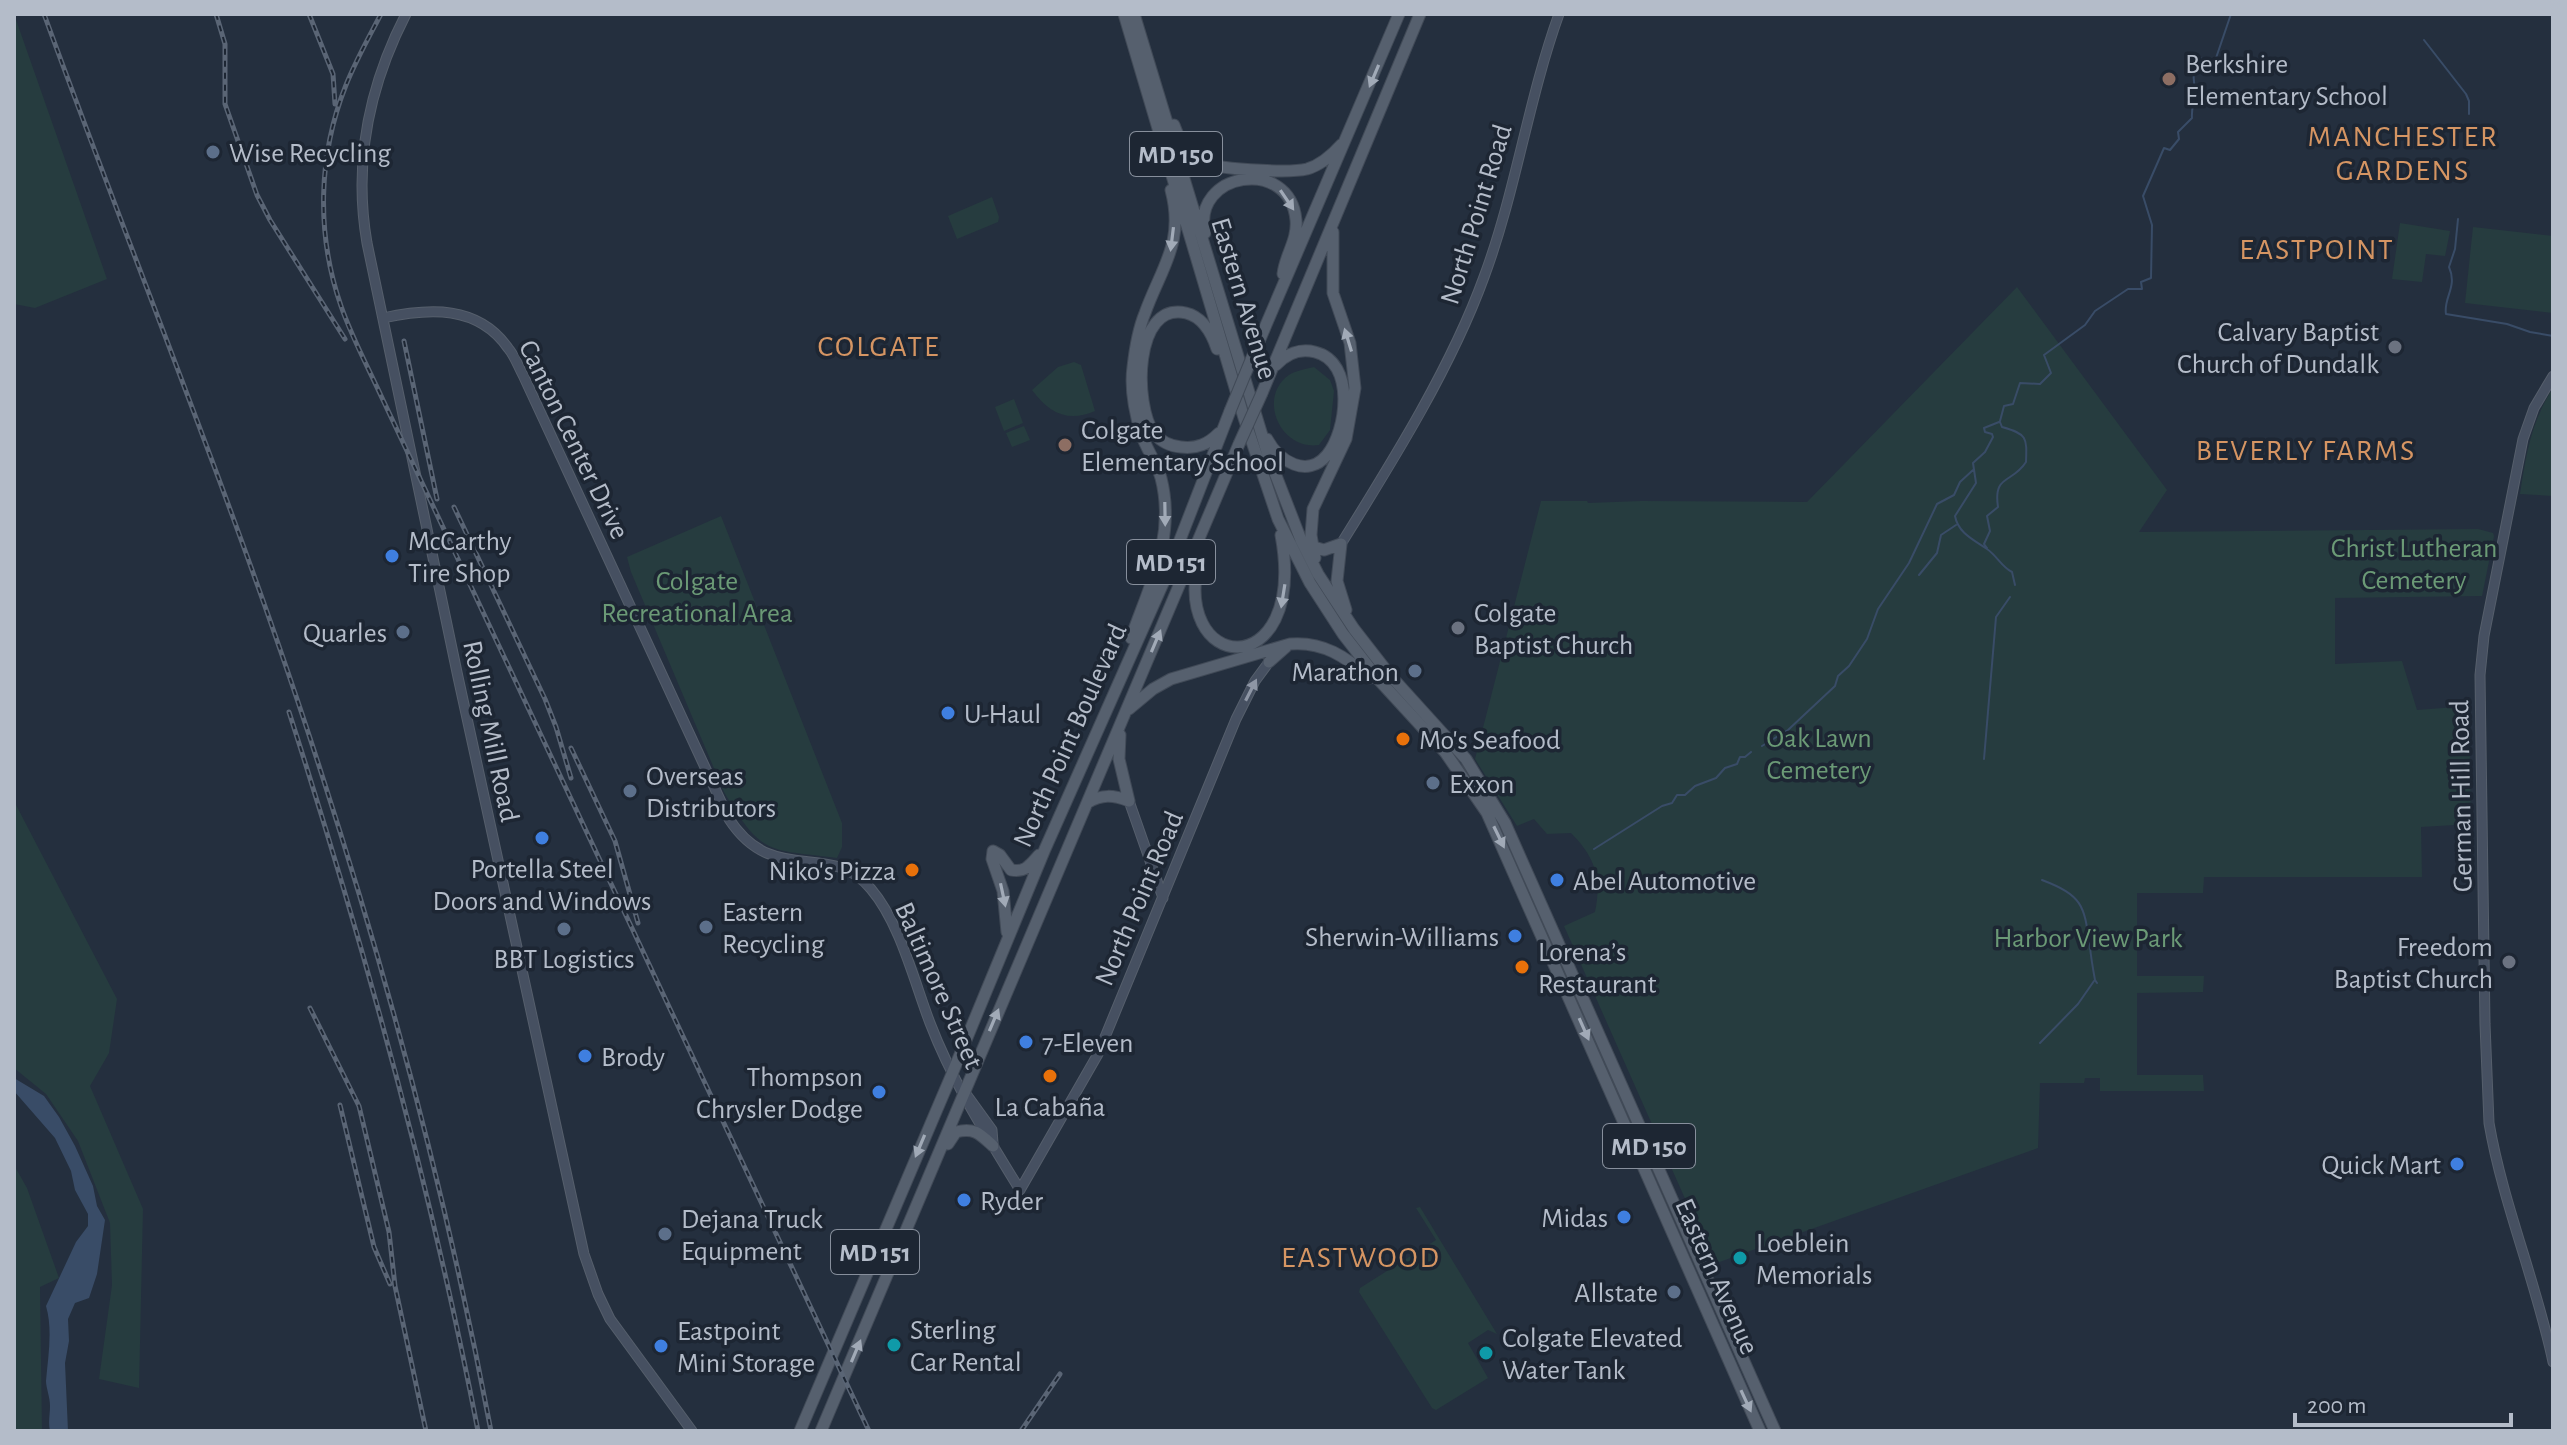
<svg xmlns="http://www.w3.org/2000/svg" width="2567" height="1445" font-family="'Alegreya Sans',sans-serif">
  <style>
    .green { fill: #263c3f }
    .water { fill: #394c67 }
    .lines { fill: none; stroke-linecap: round; stroke-linejoin: round }
    .stream { stroke: #394c67; stroke-width: 2 }
    .secondary-casing { stroke: #565f6c; stroke-width: 11 }
    .primary-casing { stroke: #414a57; stroke-width: 13 }
    .secondary { stroke: #465061; stroke-width: 9 }
    .primary { stroke: #56606e; stroke-width: 11 }
    .rail-casing { stroke: #5a6575; stroke-width: 5 }
    .rail { stroke: #1d2633; stroke-width: 2; stroke-dasharray: 6; stroke-linecap: butt }
    .primary-bridge-casing { stroke: #414a57; stroke-width: 13; stroke-linecap: butt }
    .primary-bridge { stroke: #56606e; stroke-width: 11 }
    .oneway { fill: #a1aab7 }
    .oneway2 { fill: #8e96a5 }
    .education-dot { fill: #8d6e63; stroke: #1d2633; stroke-width: 3 }
    .service-dot { fill: #5c6f8a; stroke: #1d2633; stroke-width: 3 }
    .worship-dot { fill: #6b7280; stroke: #1d2633; stroke-width: 3 }
    .shop-dot { fill: #3f7fe0; stroke: #1d2633; stroke-width: 3 }
    .food-dot { fill: #e8710a; stroke: #1d2633; stroke-width: 3 }
    .culture-dot { fill: #0f9aa8; stroke: #1d2633; stroke-width: 3 }
    .labels { text-anchor: middle; stroke-width: 7; stroke-linejoin: round; paint-order: stroke }
    .shield { fill: #1d2633; stroke: #878f9c; stroke-width: 2 }
    .shield-label { font-size: 26px; font-weight: bold; fill: #b4bcc9 }
    .poi-label { font-size: 28px; fill: #b4bcc9; stroke: #1d2633; text-anchor: start }
    .street-label { font-size: 28px; fill: #b4bcc9; stroke: #1d2633 }
    .park-label { font-size: 28px; fill: #6b9a76; stroke: #1d2633 }
    .neighbourhood-label { font-size: 30px; letter-spacing: 2px; fill: #d59563; stroke: #1d2633 }
  </style>
  <rect width="100%" height="100%" fill="#242f3e"/>
  <path class="green" d="M14,14L107,279L35,308L14,304Z
    M992,197L999,217L998,222L957,239L948,216Z
    M2400,223L2450,231L2445,256L2426,254L2422,282L2392,279Z
    M2473,227L2553,236V313L2465,303Z
    M2017,287L2167,490L2139,532L2478,529L2493,533L2494,536L2482,596L2335,598V664L2402,661L2417,710L2469,706L2471,824L2421,827L2422,877H2204L2203,893H2137V976H2204L2203,992L2137,993V1075H2203L2204,1091H2100V1078H2085L2084,1083H2040L2038,1148L1714,1264L1564,926L1595,912C1602,878 1595,857 1571,833L1547,834L1534,819L1517,826L1475,759L1541,501H1587L1588,503L1641,501L1807,502Z
    M1074,362L1081,365L1095,411C1068,423 1049,413 1032,390L1058,367Z
    M1314,367L1330,380L1334,391L1330,430L1319,445C1280,451 1257,397 1289,375C1295,371 1306,369 1314,367Z
    M2553,388V496L2520,494C2526,455 2531,422 2553,388Z
    M1014,399L1023,423L1004,431L995,407Z
    M1024,426L1030,440L1012,447L1006,433Z
    M721,516L842,823V847L837,858C767,849 762,856 724,792L631,572L627,557Z
    M14,801L117,999L109,1053L90,1086L143,1209L139,1388L99,1379L112,1285L110,1223L78,1141L46,1094L14,1068Z
    M14,1165L27,1188L59,1278L40,1287L42,1431H14Z
    M1420,1207L1497,1334L1488,1330L1468,1343L1488,1378L1436,1410L1432,1408L1359,1292L1360,1288L1436,1240L1416,1208Z"/>
  <path class="water" d="M14,1078L44,1096L59,1117L75,1146L93,1186L97,1206L105,1220L97,1274L89,1298L75,1303L68,1319L69,1341L65,1363L68,1431H50C48,1422 50,1415 50,1406C50,1397 46,1388 46,1381C48,1357 53,1330 46,1306L76,1242L88,1226V1214L75,1190L71,1171L55,1138L14,1091Z"/>
  <g class="lines">
    <path class="stream" d="M2424,40L2466,94L2469,101V114
      M2458,219L2455,249L2449,267C2458,287 2443,298 2446,314L2507,324L2530,332L2553,336
      M2000,421L2004,406L2013,404L2020,383L2040,384L2051,373L2044,355L2085,325L2095,311L2128,289H2142L2141,282L2151,278L2152,225L2143,196L2164,148L2170,150L2179,139L2178,132L2192,118C2191,108 2195,101 2195,91C2194,80 2191,68 2198,58L2213,61L2216,58L2231,14
      M1999,422L1984,428L1985,432L1992,434L1993,437L1985,452L1973,463L1976,483L1955,516C1958,533 1974,540 1987,549C1997,556 2002,567 2012,572L2015,585
      M1987,548L1984,544L1990,531L1987,516L1998,507C1993,474 2012,484 2026,462C2027,437 2027,434 2002,427L2000,422
      M1919,575L1937,553L1941,535L1956,525
      M1762,746L1788,730L1835,686L1838,676L1849,666L1867,639L1878,609L1909,563L1937,504L1954,495L1960,482L1973,470
      M1984,759L1996,617L2010,597
      M1594,849L1662,806L1672,803L1677,795H1685L1695,786L1716,778L1725,768L1737,764L1740,757H1745L1751,752
      M2042,880C2084,896 2084,906 2090,947C2091,958 2093,969 2095,980L2097,983
      M2040,1043L2078,1004L2094,981"/>
    <defs>
      <path id="secondary" d="M406,14C369,86 353,162 367,243L458,677L584,1254L598,1294L610,1319L692,1431
        M383,318C429,308 478,305 508,348C515,356 518,366 523,375L729,819C774,888 830,839 871,889C900,923 914,981 930,1023C953,1083 987,1136 1020,1190L1098,1054L1236,719L1255,681L1269,662
        M2553,376L2534,408L2523,439L2484,636L2480,675L2485,1024L2489,1123C2503,1204 2536,1281 2553,1362
        M1341,544C1392,462 1451,368 1484,277C1516,191 1528,100 1559,14
        M1129,801L1163,898
        M966,1094L992,1130L993,1143"/>
      <path id="primary" d="M1124,14L1244,418L1278,519L1310,583L1343,634L1378,679L1445,752L1487,813L1760,1431
        M1134,14L1268,455L1301,540L1318,574L1354,629L1389,674L1466,759L1505,823L1775,1431
        M1174,125C1179,138 1184,152 1197,160C1211,170 1290,173 1307,169C1321,165 1333,154 1342,144
        M1205,233C1191,172 1290,156 1296,220C1298,240 1285,255 1283,274
        M1217,349C1212,334 1203,317 1186,313C1133,301 1134,406 1154,433C1161,442 1170,446 1181,447C1197,449 1208,444 1219,433
        M1251,360L1399,14
        M1262,393L1420,14
        M1267,439C1279,461 1307,479 1327,455C1347,431 1356,362 1315,352C1300,348 1286,354 1276,365
        M1341,544L1337,581L1346,610
        M1307,545L1324,550L1341,544
        M1201,552C1165,676 1309,687 1281,535
        M1315,558L1311,535L1313,509L1346,439L1355,388L1350,343L1333,293V232
        M1131,638C1150,584 1176,537 1161,478C1157,463 1146,449 1141,433C1135,413 1130,388 1133,367C1135,349 1138,330 1145,313C1161,268 1185,243 1171,190
        M1269,662L1286,647
        M1129,709L1153,689L1171,679L1290,644C1323,641 1346,657 1370,678
        M1120,735L1119,759L1129,801
        M1087,803C1102,794 1113,795 1129,801
        M993,851L992,859L1003,891L1007,932
        M993,851L1000,855L1011,870C1025,873 1030,865 1039,855
        M948,1144L956,1132C974,1127 980,1134 993,1146
        M800,1431L952,1074L1045,849L1164,581L1230,411
        M821,1431L1239,444"/>
    </defs>
    <use href="#secondary" class="secondary-casing"/>
    <use href="#primary" class="primary-casing"/>
    <use href="#secondary" class="secondary"/>
    <use href="#primary" class="primary"/>
    <defs>
      <path id="rail" d="M44,14C136,267 239,516 321,772C391,988 449,1208 491,1431
        M216,14L225,44V104L257,195L270,220L345,339
        M309,14L333,74L335,104
        M381,14C369,37 356,60 346,85C318,155 316,234 341,306C352,338 369,369 383,400L869,1431
        M404,341L437,499
        M454,507L545,699L556,727L571,778
        M289,712C365,948 431,1187 478,1431
        M571,748L615,841L638,923
        M310,1008L359,1106L389,1232L395,1286L426,1431
        M340,1105L374,1247L390,1284
        M1021,1431L1060,1374"/>
    </defs>
    <use href="#rail" class="rail-casing"/>
    <use href="#rail" class="rail"/>
    <defs>
      <path id="primary-bridge" d="M1230,411L1251,360
        M1239,444L1262,393"/>
    </defs>
    <use href="#primary-bridge" class="primary-bridge-casing"/>
    <use href="#primary-bridge" class="primary-bridge"/>
  </g>
  <defs><path id="oneway-solid" d="M-6-.8H1V-3.2L6.5 0L1 3.2V.8H-6Z" transform="scale(2)"/></defs>
  <g class="oneway">
    <use href="#oneway-solid" transform="translate(1374 76) rotate(113)"/>
    <use href="#oneway-solid" transform="translate(1287 200) rotate(56)"/>
    <use href="#oneway-solid" transform="translate(1172 239) rotate(97)"/>
    <use href="#oneway-solid" transform="translate(1348 340) rotate(-107)"/>
    <use href="#oneway-solid" transform="translate(1165 514) rotate(89)"/>
    <use href="#oneway-solid" transform="translate(1283 596) rotate(99)"/>
    <use href="#oneway-solid" transform="translate(1156 641) rotate(-67)"/>
    <use href="#oneway-solid" transform="translate(1499 837) rotate(64)"/>
    <use href="#oneway-solid" transform="translate(1003 895) rotate(78)"/>
    <use href="#oneway-solid" transform="translate(994 1020) rotate(-67)"/>
    <use href="#oneway-solid" transform="translate(1584 1029) rotate(66)"/>
    <use href="#oneway-solid" transform="translate(920 1146) rotate(113)"/>
    <use href="#oneway-solid" transform="translate(856 1351) rotate(-67)"/>
    <use href="#oneway-solid" transform="translate(1746 1401) rotate(65)"/>
  </g>
  <use class="oneway2" href="#oneway-solid" transform="translate(1251 690) rotate(-63)"/>
  <g class="education-dot">
    <circle cx="2169" cy="79" r="8"/>
    <circle cx="1065" cy="445" r="8"/>
  </g>
  <g class="service-dot">
    <circle cx="213" cy="152" r="8"/>
    <circle cx="403" cy="632" r="8"/>
    <circle cx="1415" cy="671" r="8"/>
    <circle cx="1433" cy="783" r="8"/>
    <circle cx="630" cy="791" r="8"/>
    <circle cx="706" cy="927" r="8"/>
    <circle cx="564" cy="929" r="8"/>
    <circle cx="665" cy="1234" r="8"/>
    <circle cx="1674" cy="1292" r="8"/>
  </g>
  <g class="worship-dot">
    <circle cx="2395" cy="347" r="8"/>
    <circle cx="1458" cy="628" r="8"/>
    <circle cx="2509" cy="962" r="8"/>
  </g>
  <g class="shop-dot">
    <circle cx="392" cy="556" r="8"/>
    <circle cx="948" cy="713" r="8"/>
    <circle cx="542" cy="838" r="8"/>
    <circle cx="1557" cy="880" r="8"/>
    <circle cx="1515" cy="936" r="8"/>
    <circle cx="1026" cy="1042" r="8"/>
    <circle cx="585" cy="1056" r="8"/>
    <circle cx="879" cy="1092" r="8"/>
    <circle cx="2457" cy="1164" r="8"/>
    <circle cx="964" cy="1200" r="8"/>
    <circle cx="1624" cy="1217" r="8"/>
    <circle cx="661" cy="1346" r="8"/>
  </g>
  <g class="food-dot">
    <circle cx="1403" cy="739" r="8"/>
    <circle cx="912" cy="870" r="8"/>
    <circle cx="1522" cy="967" r="8"/>
    <circle cx="1050" cy="1076" r="8"/>
  </g>
  <g class="culture-dot">
    <circle cx="1740" cy="1258" r="8"/>
    <circle cx="894" cy="1345" r="8"/>
    <circle cx="1486" cy="1353" r="8"/>
  </g>
  <g class="labels">
    <g class="shield">
      <rect x="1130" y="132" width="92" height="44" rx="6"/>
      <rect x="1127" y="540" width="88" height="44" rx="6"/>
      <rect x="1603" y="1124" width="92" height="44" rx="6"/>
      <rect x="831" y="1230" width="88" height="44" rx="6"/>
    </g>
    <g class="shield-label">
      <text x="1176" y="163">MD 150</text>
      <text x="1171" y="571">MD 151</text>
      <text x="1649" y="1155">MD 150</text>
      <text x="875" y="1261">MD 151</text>
    </g>
    <g class="poi-label">
      <text x="2185" y="73">Berkshire<tspan x="2185" dy="32">Elementary School</tspan></text>
      <text x="229" y="162">Wise Recycling</text>
      <text x="2379" y="341" text-anchor="end">Calvary Baptist<tspan x="2379" dy="32">Church of Dundalk</tspan></text>
      <text x="1081" y="439">Colgate<tspan x="1081" dy="32">Elementary School</tspan></text>
      <text x="408" y="550">McCarthy<tspan x="408" dy="32">Tire Shop</tspan></text>
      <text x="1474" y="622">Colgate<tspan x="1474" dy="32">Baptist Church</tspan></text>
      <text x="387" y="642" text-anchor="end">Quarles</text>
      <text x="1399" y="681" text-anchor="end">Marathon</text>
      <text x="964" y="723">U-Haul</text>
      <text x="1419" y="749">Mo's Seafood</text>
      <text x="646" y="785">Overseas<tspan x="646" dy="32">Distributors</tspan></text>
      <text x="1449" y="793">Exxon</text>
      <text x="542" y="878" text-anchor="middle">Portella Steel<tspan x="542" dy="32">Doors and Windows</tspan></text>
      <text x="896" y="880" text-anchor="end">Niko's Pizza</text>
      <text x="1573" y="890">Abel Automotive</text>
      <text x="722" y="921">Eastern<tspan x="722" dy="32">Recycling</tspan></text>
      <text x="1499" y="946" text-anchor="end">Sherwin-Williams</text>
      <text x="2493" y="956" text-anchor="end">Freedom<tspan x="2493" dy="32">Baptist Church</tspan></text>
      <text x="1538" y="961">Lorena’s<tspan x="1538" dy="32">Restaurant</tspan></text>
      <text x="564" y="968" text-anchor="middle">BBT Logistics</text>
      <text x="1042" y="1052">7-Eleven</text>
      <text x="601" y="1066">Brody</text>
      <text x="863" y="1086" text-anchor="end">Thompson<tspan x="863" dy="32">Chrysler Dodge</tspan></text>
      <text x="1050" y="1116" text-anchor="middle">La Cabaña</text>
      <text x="2441" y="1174" text-anchor="end">Quick Mart</text>
      <text x="980" y="1210">Ryder</text>
      <text x="1608" y="1227" text-anchor="end">Midas</text>
      <text x="681" y="1228">Dejana Truck<tspan x="681" dy="32">Equipment</tspan></text>
      <text x="1756" y="1252">Loeblein<tspan x="1756" dy="32">Memorials</tspan></text>
      <text x="1658" y="1302" text-anchor="end">Allstate</text>
      <text x="910" y="1339">Sterling<tspan x="910" dy="32">Car Rental</tspan></text>
      <text x="677" y="1340">Eastpoint<tspan x="677" dy="32">Mini Storage</tspan></text>
      <text x="1502" y="1347">Colgate Elevated<tspan x="1502" dy="32">Water Tank</tspan></text>
    </g>
    <g class="street-label">
      <text transform="translate(1475 214) rotate(-73)" y="10">North Point Road</text>
      <text transform="translate(1245 298) rotate(73)" y="10">Eastern Avenue</text>
      <text transform="translate(575 439) rotate(64)" y="10">Canton Center Drive</text>
      <text transform="translate(492 731) rotate(78)" y="10">Rolling Mill Road</text>
      <text transform="translate(1069 735) rotate(-66)" y="10">North Point Boulevard</text>
      <text transform="translate(2460 796) rotate(-91)" y="10">German Hill Road</text>
      <text transform="translate(1138 898) rotate(-67)" y="10">North Point Road</text>
      <text transform="translate(940 985) rotate(66)" y="10">Baltimore Street</text>
      <text transform="translate(1718 1276) rotate(66)" y="10">Eastern Avenue</text>
    </g>
    <g class="park-label">
      <text x="2414" y="557">Christ Lutheran<tspan x="2414" dy="32">Cemetery</tspan></text>
      <text x="697" y="590">Colgate<tspan x="697" dy="32">Recreational Area</tspan></text>
      <text x="1819" y="747">Oak Lawn<tspan x="1819" dy="32">Cemetery</tspan></text>
      <text x="2088" y="947">Harbor View Park</text>
    </g>
    <g class="neighbourhood-label">
      <text x="2403" y="146">MANCHESTER<tspan x="2403" dy="34">GARDENS</tspan></text>
      <text x="2317" y="259">EASTPOINT</text>
      <text x="879" y="356">COLGATE</text>
      <text x="2306" y="460">BEVERLY FARMS</text>
      <text x="1361" y="1267">EASTWOOD</text>
    </g>
  </g>
  <rect width="2567" height="1445" fill="none" stroke="#b4bcc9" stroke-width="32"/>
  <path d="M2295 1413v12h216v-12" fill="none" stroke="#b4bcc9" stroke-width="4"/>
  <text x="2307" y="1413" font-size="24" fill="#b4bcc9" stroke="#1d2633" stroke-width="6" paint-order="stroke">200 m</text>
</svg>
